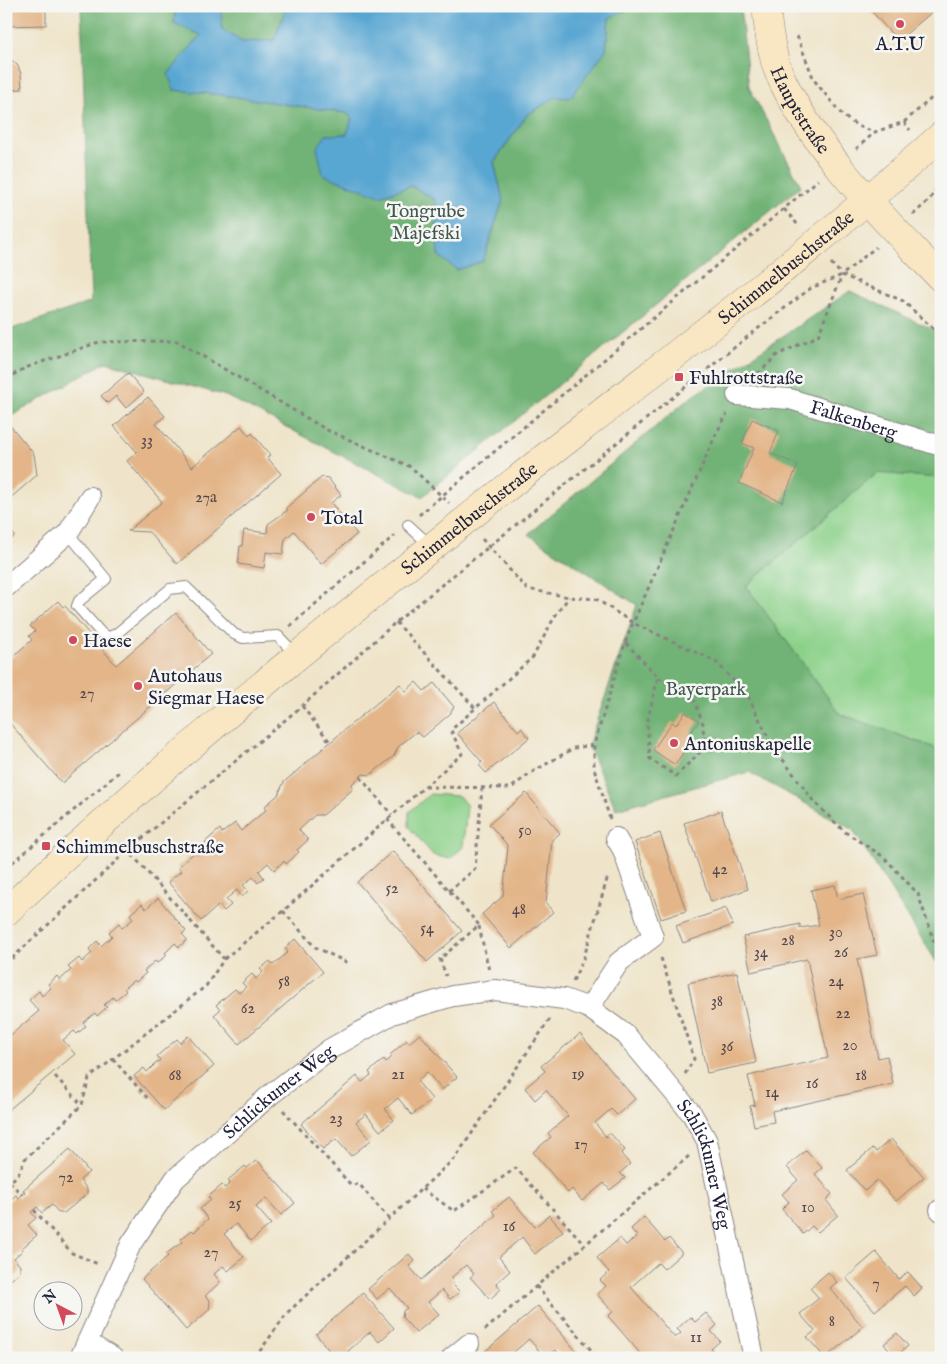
<svg xmlns="http://www.w3.org/2000/svg" width="947" height="1364" font-family="'IM FELL English',serif">
  <style>
    .green { fill: #8cd18a; stroke: #577a62 }
    .forest { fill: #71b376; stroke: #4a6a58 }
    .water { fill: #59a6d2; stroke: #3e6486 }
    .building { fill: #e3b588 }
    .lines { fill: none; stroke-linecap: round; stroke-linejoin: round }
    .lane-casing { stroke: #888382; stroke-width: 12 }
    .street-casing { stroke: #888382; stroke-width: 22 }
    .secondary-casing { stroke: #888382; stroke-width: 29 }
    .path { stroke: #888382; stroke-width: 3; stroke-dasharray: 4 4; stroke-linecap: butt }
    .lane { stroke: #fff; stroke-width: 10 }
    .street { stroke: #fff; stroke-width: 20 }
    .secondary { stroke: #f9e7c3; stroke-width: 28 }
    .poi-dot { fill: #d1495b; stroke: #f6f6f2; stroke-width: 2 }
    .labels { text-anchor: middle; stroke-width: 5; stroke-linejoin: round; paint-order: stroke }
    .number-label { font-size: 16px; fill: #52474e }
    .poi-label { font-size: 19px; fill: #22223b; stroke: #f6f6f2; text-anchor: start }
    .street-label { font-size: 19px; fill: #22223b; stroke: #f6f6f2 }
    .park-label { font-size: 19px; fill: #425753; stroke: #f6f6f2 }
  </style>
  <rect width="100%" height="100%" fill="#f6f6f2"/>
  <filter id="ink" filterUnits="userSpaceOnUse"><feTurbulence type="fractalNoise" baseFrequency=".02" numOctaves="2"/><feDisplacementMap in="SourceGraphic" scale="10" xChannelSelector="R" yChannelSelector="G"/><feConvolveMatrix kernelMatrix="1 2 1 2 8 2 1 2 1" color-interpolation-filters="sRGB"/></filter>
  <filter id="wash" filterUnits="userSpaceOnUse"><feTurbulence type="fractalNoise" baseFrequency=".0096" numOctaves="4" result="noise"/><feDisplacementMap in="SourceGraphic" scale="20" xChannelSelector="R" yChannelSelector="G"/><feGaussianBlur stdDeviation="1.12" result="paint"/><feColorMatrix in="noise" values="0 0 0 0 0 0 0 0 0 0 0 0 0 0 0 0 0 1.4 0 .05"/><feComposite in="paint" operator="in"/></filter>
  <g filter="url(#wash)">
    <rect width="100%" height="100%" fill="#efe4c9"/>
    <path class="green" d="M877,473L941,478V750L840,714L746,586Z
      M430,794L459,796L467,806L463,847L450,859L433,855L409,827V812Z"/>
    <path class="forest" d="M81,6H176L174,23L201,35L169,74L174,90L222,95L346,113L352,118L347,134L326,135L380,196L411,186L435,200L438,255L457,270L483,261L503,200L494,162L527,115L556,97L606,50L609,18L627,9L629,6H740L749,87L801,186L422,497L226,396L106,362L6,419V331L91,302Z
      M221,6H287L274,40L242,42L222,29Z
      M850,291L941,333V478L877,473L746,586L840,714L941,750V969L853,830L749,772L616,809L588,746L637,605L528,534L686,401Z"/>
    <path class="water" d="M176,6H221L222,29L242,42L274,40L287,6H629L628,9L609,18L606,50L570,98L556,97L527,115L494,162L503,200L483,261L457,270L438,255L435,200L411,186L380,196L323,175L317,148L326,135L347,134L352,118L346,113L222,95L174,90L168,74L201,35L174,23Z"/>
    <g id="blocks">
      <path class="building" d="M6,6H46V25L6,26Z
        M867,6H939L898,41Z
        M6,60L13,61L18,66L21,74L22,89L6,90Z
        M128,373L144,392L126,408L116,396L108,403L101,396Z
        M148,397L165,416L156,424L192,467L241,426L249,436L252,433L270,455L267,457L281,474L177,564L149,532L128,531L162,502L127,461L137,452L114,426Z
        M752,419L779,431L770,453L798,465L782,502L739,483L754,448L742,443Z
        M9,424L34,454L37,475L7,501L12,506L6,510V427Z
        M322,477L328,478L341,495L331,503L357,534L321,564L294,531L285,539L283,554L266,552L264,568L238,564L240,546H242L244,530L267,533L268,524L288,510L286,508Z
        M6,526L15,536L6,543Z
        M58,601L63,607L65,606L116,665L176,613L211,654L62,783L6,719V662L32,640L29,636L35,631L30,626Z
        M416,682L424,691L434,683L454,707L451,711V713L423,737L416,732L398,747L394,756L370,775L363,774L352,784L353,789L323,815H315L299,830L308,840L297,850L299,852L286,864L284,861L274,870L268,863L259,871L264,878L258,883L253,877L243,885L248,891L242,897L237,890L226,899L231,905L224,911L219,905L201,921L168,882L181,871L178,867L195,852L198,855L208,846L205,842L220,829L222,833L235,823L241,831L266,810L264,807L278,795L284,782L349,726L400,684L406,691Z
        M494,702L518,731L521,728L529,738L486,773L479,765L482,762L457,733Z
        M685,712L699,721L690,734L694,736L675,765L653,750L672,722L676,725Z
        M526,793L560,833L552,840L546,903L553,912L511,948L482,914L503,896L508,846L489,824Z
        M721,811L748,889L711,902L684,823Z
        M660,833L686,911L661,919L635,842Z
        M393,851L462,931L427,962L357,882Z
        M835,885L838,899L863,894L877,955L857,959L878,1058L887,1056L893,1084L772,1111L774,1122L754,1126L750,1106L755,1105L748,1076L828,1058L807,959L751,972L743,937L800,924V928L819,925L811,890Z
        M158,898L186,931L182,934L187,940L179,947L175,943L165,953L167,955L157,963L155,961L144,971L146,973L136,982L134,980L124,988L126,991L115,1000L113,997L104,1005L107,1007L97,1016L95,1013L83,1023L86,1026L77,1034L74,1031L63,1040L75,1054L6,1112V1039L39,1011L29,1000L39,991L42,996L51,988L48,984L57,976L60,980L71,970L68,967L79,958L82,962L92,953L89,949L97,941L101,946L112,936L109,932L119,923L122,928L133,919L130,914L142,904L146,909Z
        M726,908L733,925L683,943L676,926Z
        M295,939L323,972L239,1044L214,1015L220,1010L216,1005L235,989L239,993L246,987L242,983L252,974L256,979L263,972L260,969L270,961L273,965L288,952L285,948Z
        M737,972L756,1063L707,1073L688,983Z
        M420,1034L457,1077L442,1090L427,1072L417,1081L432,1099L412,1115L398,1098L385,1109L394,1120L380,1131L366,1114L356,1122L371,1140L351,1156L336,1139L323,1149L301,1124L357,1076L362,1082L371,1075L369,1072L384,1059L386,1062L392,1057L390,1055L407,1040L409,1043Z
        M580,1034L635,1099L617,1115L611,1109L595,1123L606,1137L610,1133L625,1150L621,1154L630,1164L620,1173L625,1178L610,1190L604,1183L582,1201L572,1189L568,1193L533,1152L551,1137L548,1133L568,1116L546,1090L535,1100L525,1088L545,1071L541,1066Z
        M188,1036L214,1066L164,1110L134,1076L144,1068L147,1072L153,1066L160,1060L157,1056L177,1039L180,1043Z
        M891,1139L924,1177L896,1201L877,1180L865,1191L847,1170L873,1148L876,1152Z
        M70,1149L89,1172L80,1180L87,1189V1194L64,1213H59L52,1205L42,1213L37,1207L31,1212L36,1218L28,1225L37,1235L22,1248L23,1250L14,1258L20,1266V1272L6,1284V1204L16,1195L18,1198L25,1193L23,1190Z
        M806,1150L822,1168L815,1174L832,1194L826,1200L838,1215L818,1232L812,1226L803,1234L782,1209L789,1202L782,1194L798,1180L787,1167Z
        M257,1160L295,1203L281,1215L266,1198L256,1207L271,1224L251,1241L236,1224L224,1234L244,1257L228,1271L223,1266L214,1274L220,1282L205,1296L210,1301L209,1310L186,1330L142,1279L168,1256L166,1254L182,1242L181,1239L192,1230L194,1232L208,1219L200,1209L211,1200L208,1197L222,1185L225,1188L230,1183L228,1180L245,1166L247,1168Z
        M509,1197L535,1227L549,1215L563,1231L535,1254L522,1237L499,1257L510,1271L496,1283L501,1289L490,1299L470,1277L474,1274L466,1265L452,1277L453,1285L460,1292L450,1299L442,1290L428,1302L439,1314L416,1333L402,1317L403,1311L407,1308L390,1288L377,1299L368,1289L409,1254L415,1261L409,1266L421,1280L496,1215L492,1211Z
        M644,1217L665,1242L669,1238L682,1253L664,1269L658,1263L631,1287L675,1338L681,1333L677,1329L690,1317L695,1322L706,1313L717,1325L711,1331L720,1341L711,1349L718,1358H644L608,1316L613,1312L597,1294L606,1286L600,1280L609,1272L597,1258L620,1238L626,1245L637,1236L631,1229Z
        M876,1252L899,1279L908,1272L922,1288L914,1296L905,1286L875,1311L846,1278Z
        M828,1272L837,1282L830,1288L863,1327L825,1358L807,1337L815,1331L800,1314L819,1298L810,1288Z
        M363,1293L394,1328L379,1342L370,1332L348,1351L354,1358H325L331,1353L316,1334Z
        M538,1306L582,1358H562L556,1350L545,1358L529,1339L507,1358H481V1355Z
        M897,1333L908,1346L901,1352L906,1358H895L884,1344Z"/>
    </g>
  </g>
  <g filter="url(#ink)">
    <use href="#blocks" fill-opacity="0" stroke="#888382" stroke-width="1"/>
    <g class="lines">
      <defs>
        <path id="lane" d="M408,525L432,547
          M68,533L106,579L79,601L77,606L102,634L109,637L116,634L170,589L186,587L234,634L243,638L278,636L297,656"/>
        <g id="street">
          <path id="s1" d="M737,395L790,399L941,446"/>
          <path d="M6,587L68,533L90,497"/>
          <path d="M589,1008L619,962L653,937L623,850L616,838"/>
          <path d="M940,1210L941,1211"/>
          <path d="M87,1342L113,1358"/>
          <path id="s2" d="M80,1358L131,1244L175,1179L270,1095L330,1049L392,1014L453,996L495,990L564,999L589,1008L626,1035L692,1114L707,1141L754,1358"/>
          <path d="M452,1358L469,1344"/>
        </g>
        <g id="secondary">
          <path id="s3" d="M767,6C766,21 773,60 779,73C811,147 885,220 941,278"/>
          <path id="s4" d="M6,912C187,740 385,583 581,429C703,333 826,239 941,136"/>
        </g>
      </defs>
      <use href="#lane" class="lane-casing"/>
      <use href="#street" class="street-casing"/>
      <use href="#secondary" class="secondary-casing"/>
      <path class="path" d="M797,36L814,80L843,116L858,126L874,132
        M904,122L941,90
        M856,149L875,132L904,122L910,130
        M784,209L799,226
        M913,215L930,199L941,181
        M831,263L842,275L903,301L941,336
        M758,374L777,355L818,336L842,275
        M6,379L25,368L99,342L177,341L327,430L411,467L449,503
        M419,515L818,180
        M482,539L527,589L569,597L596,599L633,623L715,661L748,696L772,745L815,803L845,832L884,857L918,894L935,945L941,953
        M396,622L475,708
        M290,626L395,535
        M626,643L658,677L647,723L650,759L676,776L704,748L703,724L695,701L658,677
        M302,706L330,742
        M360,777L392,815
        M425,787L511,788L529,774L574,748L594,745
        M387,819L479,925L440,959L446,976
        M610,819L594,768V745L625,643L633,623L716,434L727,414
        M6,868L120,771
        M449,891L475,869L482,789
        M283,911L315,947L348,963
        M479,926L489,971
        M661,958L694,1059L685,1074
        M224,959L283,911L462,754L451,730L533,657L555,616L569,597
        M6,964L128,850L302,706L396,622L751,334L811,288L842,275L876,247
        M573,981L584,957L608,876
        M6,1017L11,1022
        M113,1059L149,1100
        M55,1076L82,1105
        M283,1110L351,1185L359,1184L389,1219
        M10,1182L22,1195
        M6,1185L18,1175L25,1159L82,1105L89,1078L206,986L224,959L119,840
        M422,1189L454,1211L516,1168L584,1244
        M34,1210L72,1253L98,1264
        M536,1286L598,1358
        M485,1330L689,1156
        M255,1358L287,1313L455,1158L550,1019"/>
      <use href="#lane" class="lane"/>
      <use href="#street" class="street"/>
      <use href="#secondary" class="secondary"/>
    </g>
  </g>
  <g class="poi-dot">
    <circle cx="900" cy="24" r="5"/>
    <rect x="674" y="372" width="10" height="10" rx="2.5"/>
    <circle cx="311" cy="517" r="5"/>
    <circle cx="73" cy="640" r="5"/>
    <circle cx="138" cy="686" r="5"/>
    <circle cx="674" cy="743" r="5"/>
    <rect x="41" y="841" width="10" height="10" rx="2.5"/>
  </g>
  <g class="labels">
    <g class="number-label">
      <text x="147" y="445">33</text>
      <text x="206" y="502">27a</text>
      <text x="87" y="698">27</text>
      <text x="525" y="835">50</text>
      <text x="720" y="874">42</text>
      <text x="392" y="893">52</text>
      <text x="519" y="914">48</text>
      <text x="427" y="933">54</text>
      <text x="836" y="937">30</text>
      <text x="788" y="945">28</text>
      <text x="761" y="957">34</text>
      <text x="841" y="957">26</text>
      <text x="284" y="986">58</text>
      <text x="836" y="986">24</text>
      <text x="717" y="1006">38</text>
      <text x="248" y="1013">62</text>
      <text x="843" y="1018">22</text>
      <text x="850" y="1050">20</text>
      <text x="727" y="1051">36</text>
      <text x="398" y="1079">21</text>
      <text x="578" y="1079">19</text>
      <text x="175" y="1080">68</text>
      <text x="861" y="1080">18</text>
      <text x="812" y="1088">16</text>
      <text x="772" y="1097">14</text>
      <text x="336" y="1123">23</text>
      <text x="581" y="1149">17</text>
      <text x="66" y="1182">72</text>
      <text x="235" y="1208">25</text>
      <text x="808" y="1212">10</text>
      <text x="509" y="1231">16</text>
      <text x="211" y="1257">27</text>
      <text x="876" y="1288">7</text>
      <text x="832" y="1326">8</text>
      <text x="696" y="1342">11</text>
    </g>
    <g class="poi-label">
      <text x="900" y="50" text-anchor="middle">A.T.U</text>
      <text x="689" y="384">Fuhlrottstraße</text>
      <text x="321" y="524">Total</text>
      <text x="83" y="647">Haese</text>
      <text x="148" y="682">Autohaus<tspan x="148" dy="22">Siegmar Haese</tspan></text>
      <text x="684" y="750">Antoniuskapelle</text>
      <text x="56" y="853">Schimmelbuschstraße</text>
    </g>
    <g class="street-label">
      <text dy="7" stroke="none"><textPath href="#s3" startOffset="111">Hauptstraße</textPath></text>
      <text dy="7" stroke="none"><textPath href="#s4" startOffset="1012">Schimmelbuschstraße</textPath></text>
      <text dy="7" stroke="none"><textPath href="#s1" startOffset="120">Falkenberg</textPath></text>
      <text dy="7" stroke="none"><textPath href="#s4" startOffset="608">Schimmelbuschstraße</textPath></text>
      <text dy="7" stroke="none"><textPath href="#s2" startOffset="339">Schlickumer Weg</textPath></text>
      <text dy="7" stroke="none"><textPath href="#s2" startOffset="880">Schlickumer Weg</textPath></text>
    </g>
    <g class="park-label">
      <text x="426" y="217">Tongrube<tspan x="426" dy="22">Majefski</tspan></text>
      <text x="706" y="695">Bayerpark</text>
    </g>
  </g>
  <rect width="947" height="1364" fill="none" stroke="#f6f6f2" stroke-width="25"/>
  <g transform="translate(58 1306) rotate(319)"><circle r="24" fill="#f6f6f2" stroke="#a1a1a9"/>
  <path d="M0-4L9 19L0 12L-9 19Z" fill="#d1495b"/>
  <text y="-8" font-size="14" font-weight="bold" text-anchor="middle" fill="#22223b">N</text>
  </g>
</svg>
